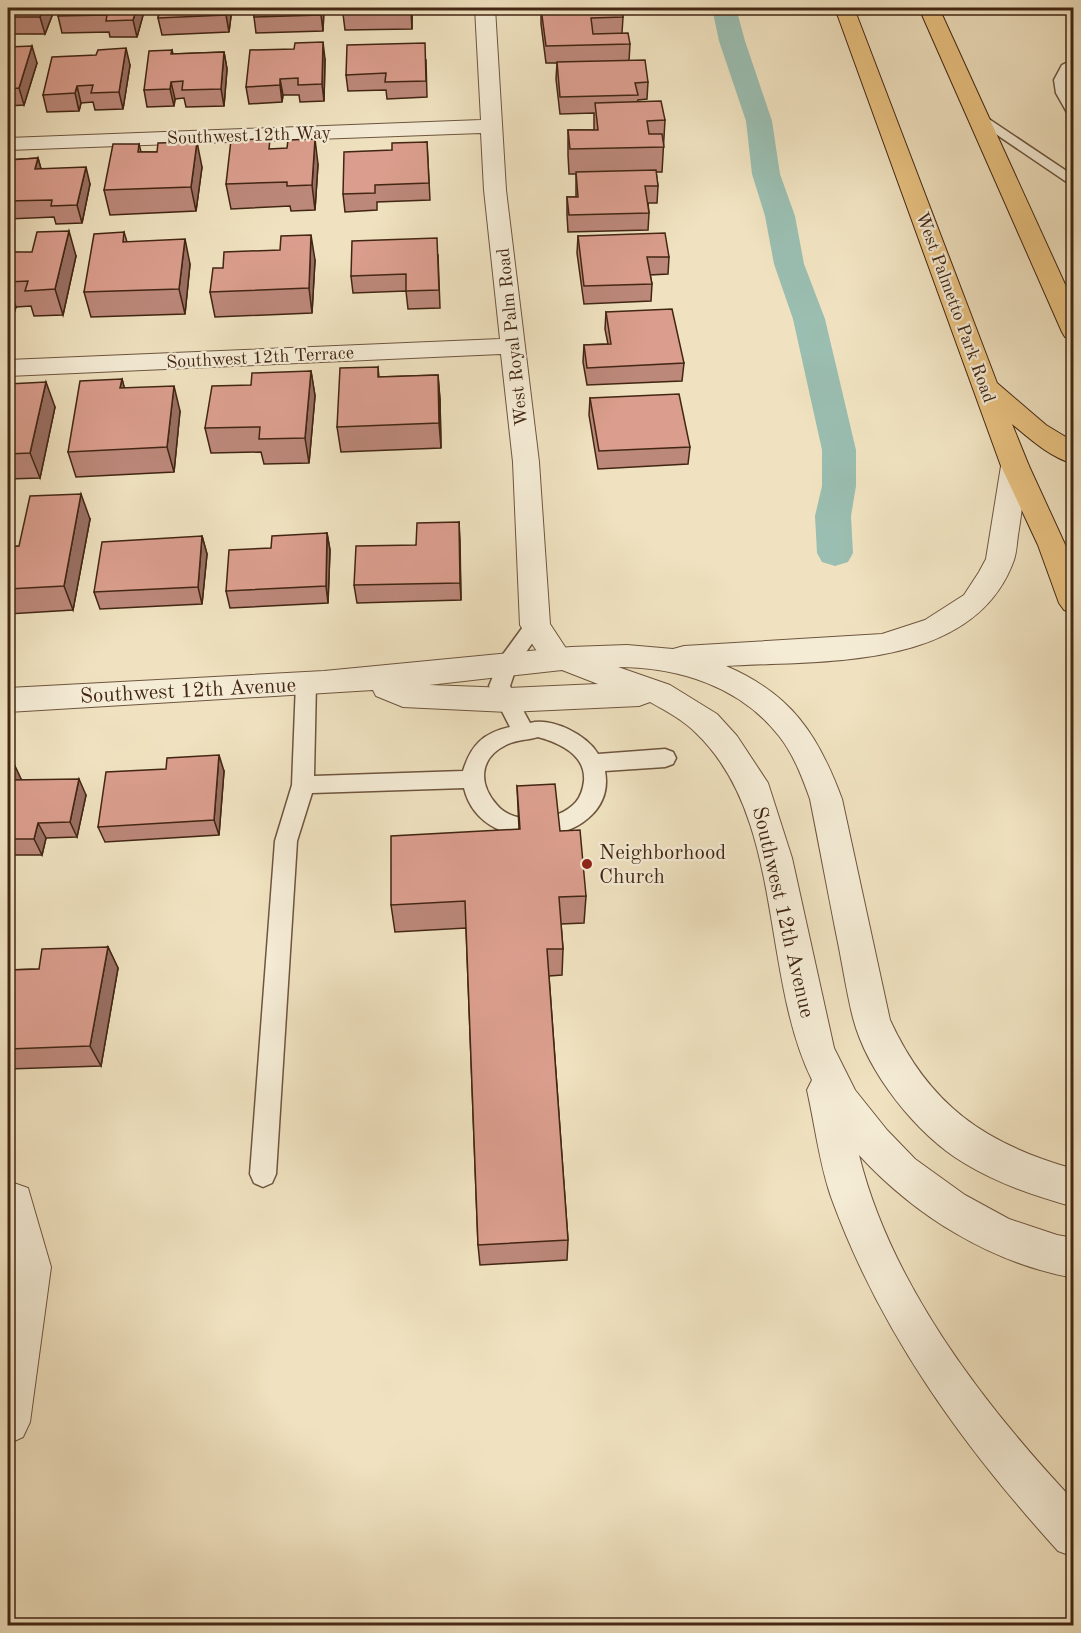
<svg xmlns="http://www.w3.org/2000/svg" width="1081" height="1633" font-family="'Old Standard TT',serif">
  <style>
    .lines { fill: none; stroke-linecap: round; stroke-linejoin: round }
    .canal { fill: #9abeb1; fill-rule: evenodd }
    .service-casing { stroke: #6e553e; stroke-width: 3 }
    .minor-casing { stroke: #6e553e; stroke-width: 2 }
    .tertiary-casing { stroke: #6e553e; stroke-width: 2 }
    .primary-casing { stroke: #422613; stroke-width: 2 }
    .service { fill: #f5ecd6; fill-rule: evenodd }
    .minor { fill: #f5ecd6; fill-rule: evenodd }
    .tertiary { fill: #f5ecd6; fill-rule: evenodd }
    .primary { fill: #e8c180; fill-rule: evenodd }
    .wall { fill: #bc887a; stroke: #422613; stroke-width: 1.5 }
    .shaded-wall { fill: #996f63; stroke: #422613; stroke-width: 1.5 }
    .building { fill: #db9e8e; stroke: #422613; stroke-width: 1.5 }
    .poi-dot { fill: #8f2418; stroke: #f5ecd6; stroke-width: 2 }
    .labels { text-anchor: middle; stroke-width: 4.5; stroke-linejoin: round; paint-order: stroke }
    .far-street-label { font-size: 18px; fill: #422613; stroke: #f5ecd6 }
    .street-label { font-size: 21px; fill: #422613; stroke: #f5ecd6 }
    .poi-label { font-size: 21px; fill: #422613; stroke: #f5ecd6; text-anchor: start }
  </style>
  <rect width="100%" height="100%" fill="#f0e2c0"/>
  <filter id="stains"><feTurbulence type="fractalNoise" baseFrequency=".00333" numOctaves="4"/><feColorMatrix values="0 0 0 0 .2 0 0 0 0 .09 0 0 0 0 .02 0 0 0 .5 -.17"/></filter>
  <radialGradient id="worn" r=".72"><stop offset=".6" stop-color="#630" stop-opacity="0"/><stop offset="1" stop-color="#630" stop-opacity=".3"/></radialGradient>
  <g class="lines">
    <path class="canal" d="M712,8H736L745,41L772,121L780,174L795,216L804,264L825,319L856,450V486L851,516L853,553L848,562L835,566L822,562L817,553L815,516L822,486V450L793,319L774,264L765,216L752,174L746,121L719,41Z"/>
    <defs>
      <path id="service" d="M1074,59V70L1068,80L1074,99V117L1069,116L1056,93L1054,80L1062,65Z
        M977,111L1074,176V187L972,118L970,115Z
        M535,618L542,620L545,625L517,665L510,686L530,723C552,717 587,735 598,754L665,749L673,752L676,758L673,764L665,767L605,771C619,844 482,865 464,788L312,793L297,841L276,1174L272,1183L263,1187L254,1183L250,1174L275,841L292,785L296,683L299,677L306,675L313,677L316,683L314,776L463,771C471,745 483,733 510,727L489,686L501,657L528,620ZM538,737C560,743 586,755 584,781C583,789 581,796 576,802C559,822 514,826 497,805C478,784 479,758 506,745C515,740 528,740 538,737Z"/>
      <path id="minor" d="M475,8H495L506,190L539,462L550,624L573,659L569,667L558,670L547,667L520,625L513,462L501,354L8,376V360L500,339L484,190L481,133L8,150V138L481,120Z
        M8,1181L28,1188L51,1267L30,1422L23,1437L8,1444V1287C13,1253 4,1216 8,1181Z"/>
      <path id="tertiary" d="M1015,457L1025,460L1029,466C1025,487 1022,508 1019,529C1017,539 1017,551 1014,560C974,672 821,660 726,666C791,694 818,734 842,799L890,1020C929,1105 985,1144 1074,1169V1207C1036,1196 998,1184 964,1163C916,1134 867,1072 853,1018C846,990 842,961 836,933C827,888 819,844 810,799C802,777 794,755 779,736C741,687 679,667 618,667L670,685L717,714L737,736L768,783L792,858L834,1048L855,1090L887,1130L915,1159L965,1195L1009,1219L1057,1235L1074,1238V1278C991,1263 915,1216 859,1155C891,1285 984,1405 1074,1501V1557L1058,1551C962,1445 880,1332 831,1197C819,1162 815,1125 807,1090L812,1080C760,974 785,818 696,733C683,720 666,711 650,702L639,706L508,712L403,707L376,696L373,690L8,712V688L324,671L571,647L627,645L673,649L684,646L882,634L925,620L964,595L979,572L986,559L1001,466L1005,460ZM562,670L598,684L508,688L429,685Z"/>
      <path id="primary" d="M835,8H854L997,383L1046,425L1074,442V464C1051,458 1030,439 1012,424L1029,466L1074,564V613L1064,610L1059,603L1038,545L1001,466Z
        M919,8H939L1074,304V339L1065,337L1062,332Z"/>
    </defs>
    <use href="#service" class="service-casing"/>
    <use href="#minor" class="minor-casing"/>
    <use href="#tertiary" class="tertiary-casing"/>
    <use href="#primary" class="primary-casing"/>
    <use href="#service" class="service"/>
    <use href="#minor" class="minor"/>
    <use href="#tertiary" class="tertiary"/>
    <use href="#primary" class="primary"/>
  </g>
  <path class="wall" d="M8,8H55L45,34H8Z
    M61,8H145L137,37H110L109,32L62,33L58,16Z
    M160,8H232L229,32L162,35L158,18Z
    M255,8H324L323,31L256,33L254,17Z
    M344,8H412V29L345,30L343,14Z
    M537,8H621L623,17L622,33L630,44L629,61L648,82L647,99L638,100L637,102L665,120L662,172H656L658,186L657,203H648L649,213L648,230L568,232L567,215V197H576V174H569L568,155V130H594V113L560,114L556,79L557,63H546L541,24V12H538Z
    M8,48L37,63L24,105L8,106Z
    M172,50L173,54L224,52L227,69L224,106L186,107L184,98L175,99L174,106L147,107L144,90Z
    M325,59L324,101L300,102L299,95H283L282,102L249,104L246,87Z
    M426,60L427,97L387,99L386,90L348,91L346,75Z
    M130,65L123,109L95,110L93,102L81,103L79,111L47,112L43,95Z
    M427,142L430,200L377,202V210L345,212L343,194L392,150Z
    M139,144L141,152H157L202,167L196,211L110,215L104,190Z
    M272,149L318,164L315,210L291,211L290,206L231,209L226,184Z
    M38,158L41,169L90,184L82,223L56,224L54,217L8,219V160Z
    M124,232L127,242L190,264L185,314L91,317L84,292Z
    M578,236L669,257L668,274L650,275L652,284L651,301L584,304L577,253Z
    M8,252L76,256L63,315L34,316L31,306L16,307L13,316H8Z
    M438,255L440,308L408,309L406,291L353,293L351,276Z
    M315,260L312,313L215,317L210,292L223,268Z
    M606,312L684,363L682,381L587,385L583,362L584,345L608,344L605,329Z
    M378,367L379,377L438,375L440,400L441,448L341,452L337,427Z
    M311,371L315,396L309,463L264,464L261,452L211,453L205,428L251,385Z
    M122,379L124,388L180,411L174,472L76,477L68,452Z
    M8,384L55,407L40,478L8,479Z
    M590,398L690,447L688,464L598,469L589,415Z
    M90,519L73,610L8,614V547L19,546Z
    M459,522L461,600L357,603L354,585L416,545Z
    M327,533L330,550L328,603L230,608L226,591L271,548Z
    M202,536L207,554L202,604L100,609L94,592Z
    M8,767L22,780L86,795L77,837L46,838L42,855H8Z
    M224,771L219,835L105,842L98,827Z
    M517,786L560,831L586,896L584,923L561,924L563,949L562,975L549,976L568,1240L567,1260L480,1265L478,1245L466,928L395,932L391,905L519,829Z
    M108,947L118,968L101,1066L8,1069V970L39,969Z"/>
  <path class="shaded-wall" d="M44,8H55L45,34L40,17Z
    M137,8H145L137,37L133,20Z
    M227,8H232L229,32L226,15Z
    M321,8H324L323,31L321,15Z
    M411,8H412V29L411,12Z
    M323,42L325,59L324,101L322,84Z
    M32,46L37,63L24,105L19,88Z
    M126,48L130,65L123,109L119,92Z
    M224,52L227,69L224,106L221,89Z
    M280,79L283,95L282,102L280,85Z
    M171,82L175,99L174,106L170,89Z
    M77,86L81,103L79,111L75,93Z
    M315,139L318,164L315,210L312,185Z
    M197,142L202,167L196,211L191,187Z
    M38,158L43,176L35,169Z
    M86,167L90,184L82,223L77,205Z
    M69,231L76,256L63,315L55,289Z
    M311,235L315,260L312,313L309,288Z
    M185,239L190,264L185,314L179,289Z
    M8,283L16,307L13,316L8,299Z
    M311,371L315,396L309,463L305,438Z
    M438,375L440,400L441,448L439,423Z
    M122,379L129,404L120,388Z
    M46,382L55,407L40,478L30,453Z
    M174,386L180,411L174,472L167,447Z
    M81,494L90,519L73,610L64,586Z
    M459,522L460,539L461,600L460,583Z
    M327,533L330,550L328,603L326,586Z
    M202,536L207,554L202,604L198,587Z
    M219,755L224,771L219,835L214,820Z
    M15,766L23,783L11,780Z
    M79,779L86,795L77,837L70,822Z
    M38,823L46,838L42,855L34,839Z
    M108,947L118,968L101,1066L90,1046Z"/>
  <path class="building" d="M8,8H44L40,17H8Z
    M61,8H137L133,20L106,21L107,15L58,16Z
    M160,8H227L226,15L158,18Z
    M255,8H321V15L254,17Z
    M344,8H411V12L343,14Z
    M541,8H621L623,17L591,18L593,34L628,33L630,44L546,46Z
    M323,42L322,84L298,85V78L280,79V85L246,87L250,50L294,49L295,43Z
    M425,43L426,81L385,82L386,73L346,75L347,45Z
    M32,46L19,88L8,89V47Z
    M126,48L119,92L91,93L93,85L77,86L75,93L43,95L52,57L96,55L98,50Z
    M172,50L171,54L224,52L221,89L182,90L183,81L171,82L170,89L144,90L149,51Z
    M645,60L648,82L635,83L638,95L560,97L557,62Z
    M661,101L665,120L647,121L649,134H662L664,147L570,149L568,130H598L595,103Z
    M270,139L269,149L287,148L288,140L315,139L312,185L287,186V182L226,184L231,140Z
    M197,142L191,187L104,190L113,144H139L138,152H157L158,143Z
    M427,142L429,183L375,185V193L343,194L344,152L392,150V143Z
    M38,158L35,169L86,167L77,205L51,206L52,200L8,201V160Z
    M656,170L658,186H645L649,213L569,215L567,197H578L576,172Z
    M69,231L55,289L25,291L28,281L8,282V252H32L37,232Z
    M124,232L123,242L185,239L179,289L84,292L94,234Z
    M665,233L669,257H647L652,284L584,286L578,236Z
    M311,235L309,288L210,292L213,268H223L224,252L280,250L281,236Z
    M437,238L439,290L406,291V274L351,276L352,241Z
    M672,309L684,363L587,368L584,345L611,344L606,312Z
    M378,367V377L438,375L439,423L337,427L340,368Z
    M311,371L305,438L259,439L260,427L205,428L212,386L251,385L252,373Z
    M122,379L120,388L174,386L167,447L68,452L80,381Z
    M46,382L30,453L8,454V384Z
    M679,394L690,447L599,451L590,398Z
    M81,494L64,586L8,589V547L19,546L30,496Z
    M459,522L460,583L354,585L356,546L416,545L417,523Z
    M327,533L326,586L226,591L229,550L271,548L272,536Z
    M202,536L198,587L94,592L102,542Z
    M219,755L214,820L98,827L106,772L166,769L167,758Z
    M15,766L11,780L79,779L70,822L38,823L34,839H8V767Z
    M555,784L560,831L580,830L586,896L559,897L563,949H547L568,1240L478,1245L465,901L391,905V836L520,829L517,786Z
    M108,947L90,1046L8,1049V970L39,969L42,949Z"/>
  <circle class="poi-dot" cx="587" cy="864" r="6"/>
  <g class="labels">
    <g class="far-street-label">
      <text transform="translate(249 135) rotate(-2)" y="6">Southwest 12th Way</text>
      <text transform="translate(956 307) rotate(70)" y="6">West Palmetto Park Road</text>
      <text transform="translate(512 337) rotate(-96)" y="6">West Royal Palm Road</text>
      <text transform="translate(260 357) rotate(-3)" y="6">Southwest 12th Terrace</text>
    </g>
    <g class="street-label">
      <text transform="translate(188 690) rotate(-3)" y="7">Southwest 12th Avenue</text>
      <text transform="translate(784 912) rotate(77)" y="7">Southwest 12th Avenue</text>
    </g>
    <g class="poi-label">
      <text x="599" y="859">Neighborhood<tspan x="599" dy="24">Church</tspan></text>
    </g>
  </g>
  <rect width="1081" height="1633" fill="none" stroke="#f0e2c0" stroke-width="30"/>
  <rect x="9" y="9" width="1063" height="1615" fill="none" stroke="#422613" stroke-width="3"/>
  <rect x="15" y="15" width="1051" height="1603" fill="none" stroke="#422613" stroke-width="1.5"/>
  <rect width="100%" height="100%" filter="url(#stains)"/>
  <rect width="100%" height="100%" fill="url(#worn)"/>
</svg>
